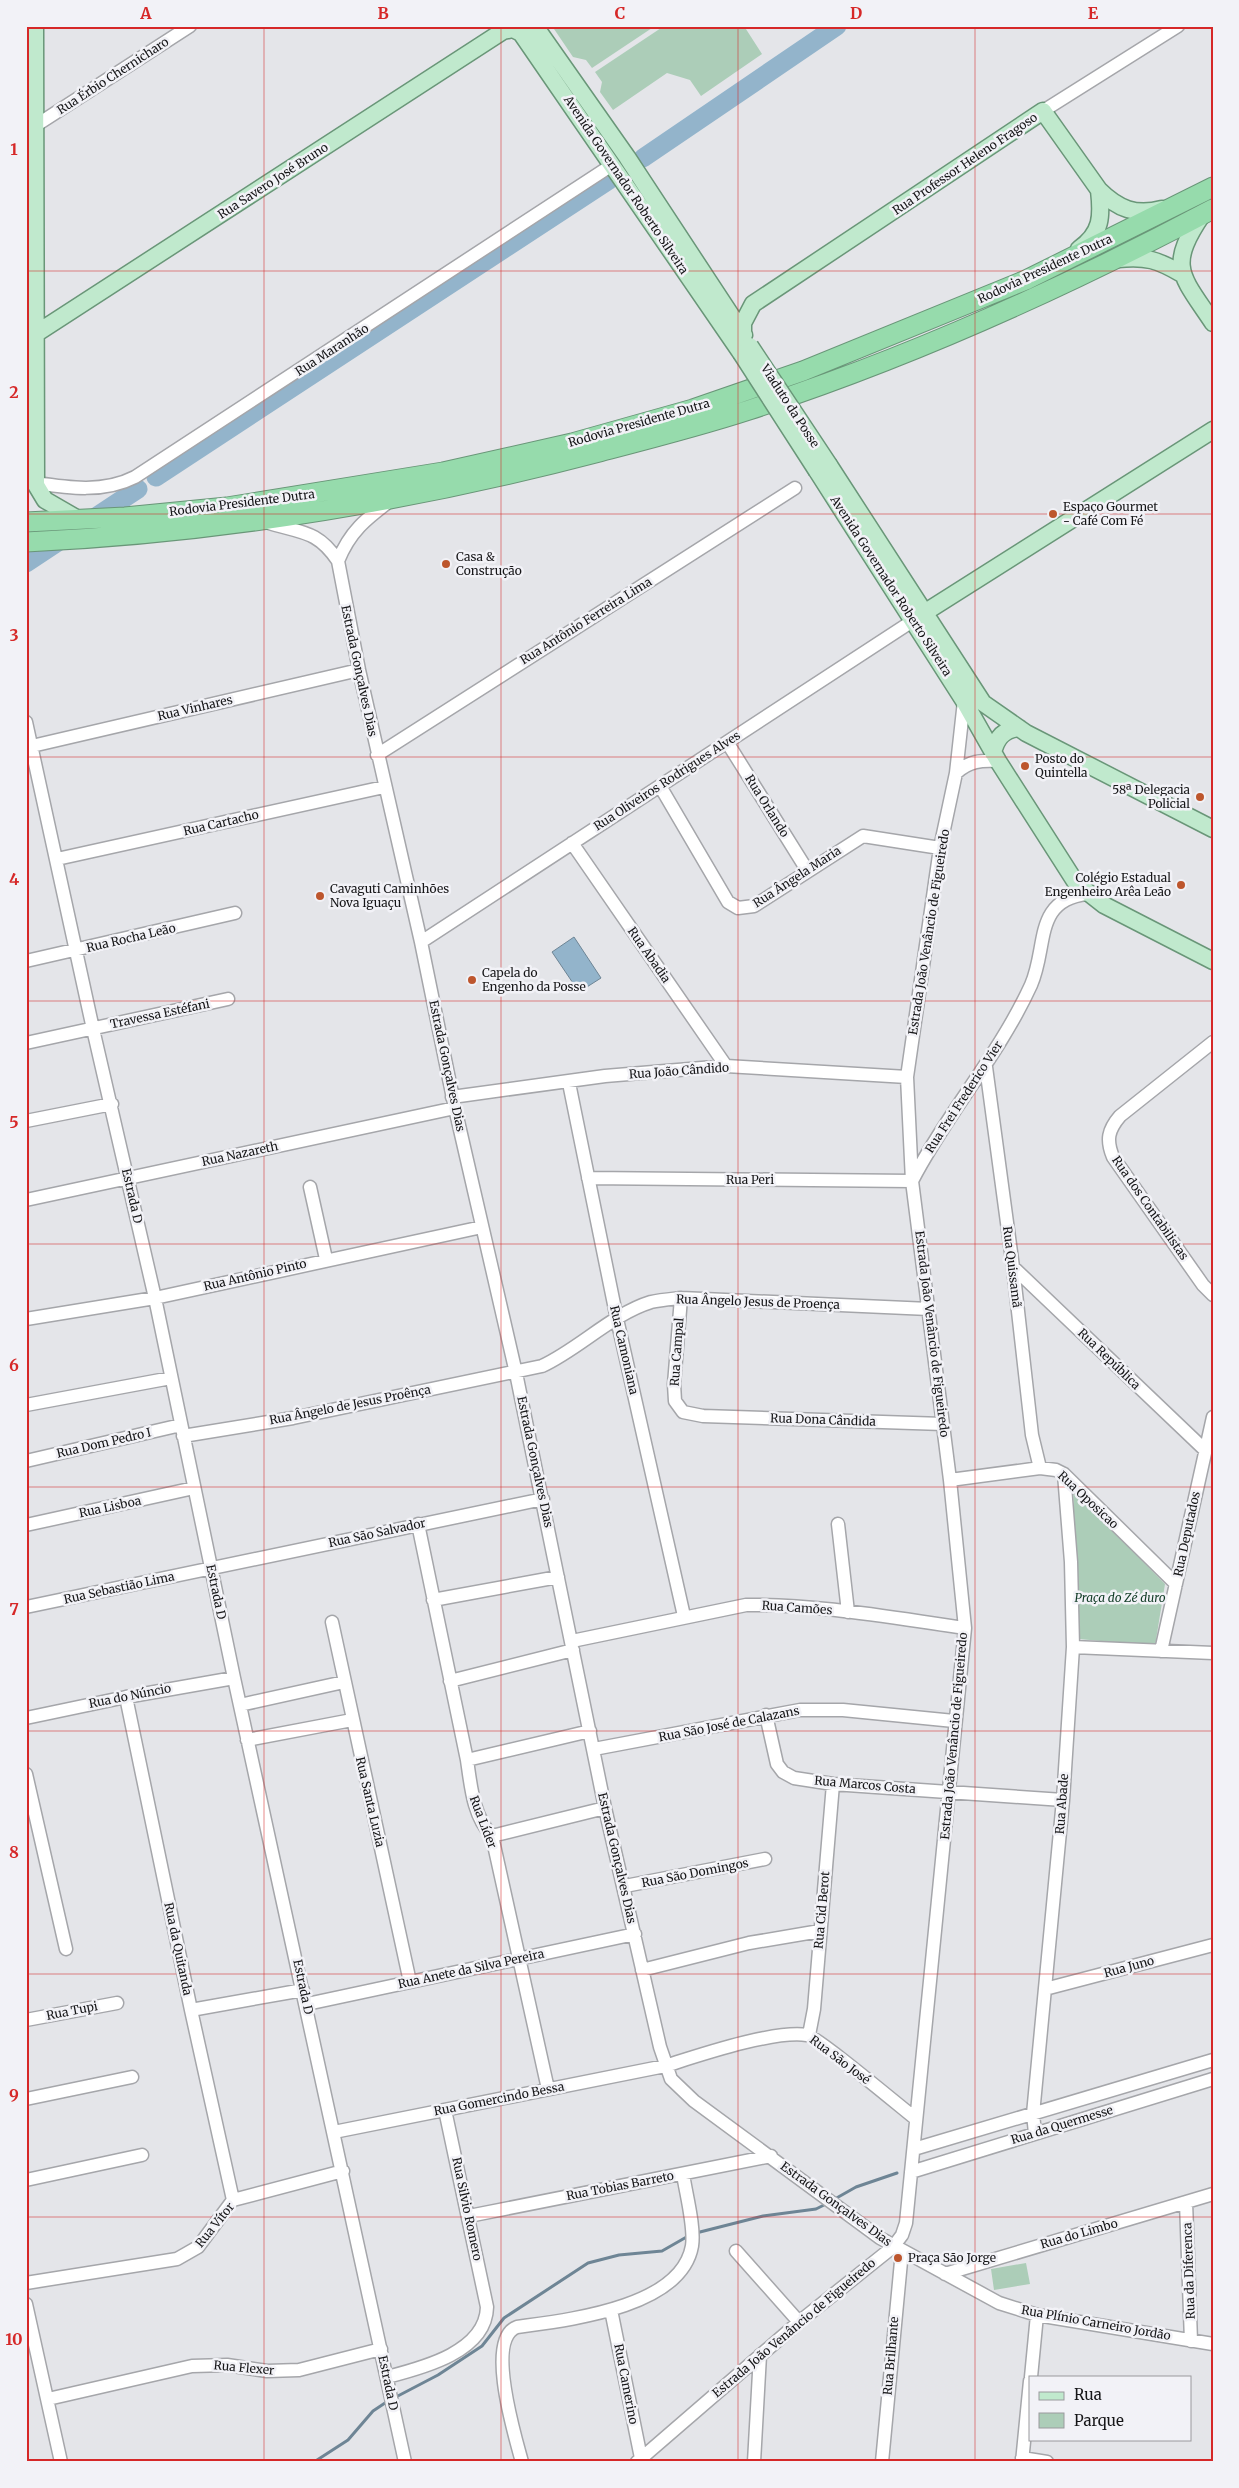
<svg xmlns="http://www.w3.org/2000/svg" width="1239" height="2488" font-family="Merriweather,serif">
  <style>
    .green { fill: #accdb8 }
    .water { fill: #93b4cb; stroke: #6e8595 }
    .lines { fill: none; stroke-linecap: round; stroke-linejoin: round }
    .stream { stroke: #6e8595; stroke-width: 3 }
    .river { stroke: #93b4cb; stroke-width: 19 }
    .minor-casing { stroke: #a5a6aa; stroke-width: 15 }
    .major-casing { stroke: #699678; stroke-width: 19 }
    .highway-casing { stroke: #699678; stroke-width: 21 }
    .minor { stroke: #fff; stroke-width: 12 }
    .major { stroke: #c0e9cd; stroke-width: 16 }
    .highway { stroke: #96dbac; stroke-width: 19 }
    .major-bridge-casing { stroke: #699678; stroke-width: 19; stroke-linecap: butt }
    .major-bridge { stroke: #c0e9cd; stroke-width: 16 }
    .grid { fill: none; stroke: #d62828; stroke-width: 1; stroke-opacity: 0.55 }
    .poi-dot { fill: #bd562d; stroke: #f2f2f7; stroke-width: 2 }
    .labels { text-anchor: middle; stroke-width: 5; stroke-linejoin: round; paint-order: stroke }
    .street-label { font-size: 12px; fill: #161618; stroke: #f2f2f7 }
    .poi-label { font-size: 12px; fill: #161618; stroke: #f2f2f7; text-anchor: start }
    .park-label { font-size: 12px; font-style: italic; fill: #103b25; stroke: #f2f2f7 }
    .neatline { fill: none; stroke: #d62828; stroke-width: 2 }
    .grid-label { font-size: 16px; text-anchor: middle; font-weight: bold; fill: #d62828 }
  </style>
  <rect width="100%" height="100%" fill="#e4e5e9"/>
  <path class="green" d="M552,26H655L592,68L586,60L573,57Z
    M664,26H744L762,54L701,96L690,80L667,73L613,110L600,92L602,82L595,72Z
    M1073,1490L1165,1584L1155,1646L1079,1639Z
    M1026,2263L1030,2284L994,2290L991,2269Z"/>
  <path class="water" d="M574,937L601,978L579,992L552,952Z"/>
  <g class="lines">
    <path class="stream" d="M833,2200L856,2187L897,2173
      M696,2233L763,2216L816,2209L828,2203
      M394,2398L438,2375L482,2346L504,2318L588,2263L619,2255L662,2251L690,2235
      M314,2462L348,2440L373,2411L388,2401"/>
    <path class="river" d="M643,158L837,26
      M156,477L609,180
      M26,563L138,489"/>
    <defs>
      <path id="minor" d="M1043,111L1178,26
        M35,126L190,26
        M36,483C69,488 104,493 135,477L612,165
        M266,522C299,533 317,529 338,561L359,670L421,942L455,1108L516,1373L605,1808L660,2047L671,2079L694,2101L880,2238L999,2303L1037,2315L1213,2344
        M338,561C350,531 366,519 391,500
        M26,722L93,1029L155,1298L234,1678L405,2462
        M727,742L807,870
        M32,746L359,670
        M377,755L795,488
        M956,773C969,761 981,760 998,761
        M660,786L728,902L738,908L754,906L863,836L940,848
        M572,843L726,1066
        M57,859L384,787
        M421,942L914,620
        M26,961L235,913
        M1213,1042L1120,1116C1108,1130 1106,1140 1113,1157L1203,1285L1213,1295
        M26,1043L228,999
        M986,1067L1013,1267L1032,1435L1040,1468
        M569,1083L617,1319L684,1616
        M452,1097L605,1076L726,1066L907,1077
        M26,1121L112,1104
        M588,1178L912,1181
        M912,1181C947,1113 999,1055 1031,985C1048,947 1033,900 1087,894
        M310,1187L326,1259
        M26,1200L455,1108
        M1013,1267L1205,1450
        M681,1298L674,1384L675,1401L683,1412L703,1416L943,1424
        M26,1319L155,1298L482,1227
        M26,1405L171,1378
        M183,1436L293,1418L542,1366C579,1349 612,1314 651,1302C660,1300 672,1299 681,1298L929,1309
        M26,1461L181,1425
        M950,1480L1040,1468L1056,1470L1064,1474L1176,1584
        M418,1524L467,1760C471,1787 473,1816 492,1836L548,2089
        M838,1524L848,1612
        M26,1525L194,1488
        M433,1600L558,1577
        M26,1607L543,1499
        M332,1622L410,1982
        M572,1641L746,1605C819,1604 893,1618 965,1628
        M1073,1647L1213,1653
        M1161,1651L1213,1417
        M450,1681L573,1650
        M126,1697L191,2010L233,2200
        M240,1705L344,1682
        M766,1715L777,1764L783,1772L794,1778L833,1784L1063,1800
        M26,1718L126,1697L234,1678
        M247,1740L352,1720
        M594,1749L800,1710H843L954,1721
        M467,1760L590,1731
        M26,1774L66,1949
        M492,1836L605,1808
        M625,1886L765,1859
        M642,1970L749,1943L820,1931
        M1045,1989L1213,1945
        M307,2004L635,1934
        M191,2010L303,1990
        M26,2020L117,2003
        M809,2035L814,2009L833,1784
        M26,2099L132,2077
        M334,2132L665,2066C700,2055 773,2030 807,2035C816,2036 902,2108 916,2119
        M1035,2133L1033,2114L1063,1800L1073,1647L1071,1562L1064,1474
        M914,2149L1213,2060
        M911,2172L1213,2079
        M26,2180L142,2155
        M1186,2202L1191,2341
        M469,2216L771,2156
        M736,2251L799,2322
        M945,2274L1213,2194
        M26,2283L177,2259L198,2247L233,2200L343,2171
        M26,2304L61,2462
        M611,2310L641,2458
        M387,2377C422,2368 486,2352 487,2307L445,2110
        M1031,2377L1037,2315
        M48,2399L192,2366L227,2365L267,2371L299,2370L381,2349
        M1022,2458L1047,2462
        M522,2462C515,2436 485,2339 517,2327C567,2320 681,2308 692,2246C695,2227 686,2194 683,2174
        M637,2462L799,2322L893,2247L902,2235L906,2223L965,1628L950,1480L912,1181L907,1077L940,848L956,773L964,701
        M754,2462L760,2355
        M882,2462L902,2251
        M1022,2462L1030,2381"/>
      <path id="major" d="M35,26L36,485L45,500L78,519
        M535,26L627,157L744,335
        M503,31L513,29L521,33L741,353
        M1202,215C1167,267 1181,275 1213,323
        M1079,249C1102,233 1102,216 1099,190
        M1118,259C1146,256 1158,260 1182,274
        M37,333L503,31L507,26
        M743,334V323L753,304L1043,111L1099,190C1118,209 1136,216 1162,209
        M829,465L983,703L1026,733L1213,829
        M817,471L964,701L998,761L1076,883L1104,905L1213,961
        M924,613L1213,430
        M993,753C996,738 1004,729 1019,728"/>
      <path id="highway" d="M26,522L125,517L227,507L443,472L572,443L693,409L803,371L1026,280L1213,187
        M26,542C220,533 412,501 599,452C649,439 700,426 749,410C909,358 1064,288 1213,209"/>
    </defs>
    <use href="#minor" class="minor-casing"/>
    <use href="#major" class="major-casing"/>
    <use href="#highway" class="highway-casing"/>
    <use href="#minor" class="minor"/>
    <use href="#major" class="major"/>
    <use href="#highway" class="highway"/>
    <defs>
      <path id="major-bridge" d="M750,346L829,465
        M741,353L817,471"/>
    </defs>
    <use href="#major-bridge" class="major-bridge-casing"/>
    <use href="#major-bridge" class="major-bridge"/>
  </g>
  <path class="grid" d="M264,26V2462M501,26V2462M738,26V2462M975,26V2462M26,271H1213M26,514H1213M26,757H1213M26,1001H1213M26,1244H1213M26,1487H1213M26,1731H1213M26,1974H1213M26,2217H1213"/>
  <g class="poi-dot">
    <circle cx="1053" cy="514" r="5"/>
    <circle cx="446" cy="564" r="5"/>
    <circle cx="1025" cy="766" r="5"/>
    <circle cx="1200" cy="797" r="5"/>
    <circle cx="1181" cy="885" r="5"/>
    <circle cx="320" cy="896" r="5"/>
    <circle cx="472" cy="980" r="5"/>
    <circle cx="898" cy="2258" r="5"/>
  </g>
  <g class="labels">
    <g class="street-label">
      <text transform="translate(113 76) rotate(-33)" y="4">Rua Érbio Chernicharo</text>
      <text transform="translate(965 164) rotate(-34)" y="4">Rua Professor Heleno Fragoso</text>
      <text transform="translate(273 181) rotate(-33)" y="4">Rua Savero José Bruno</text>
      <text transform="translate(626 185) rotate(56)" y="4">Avenida Governador Roberto Silveira</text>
      <text transform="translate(1045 269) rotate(-25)" y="4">Rodovia Presidente Dutra</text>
      <text transform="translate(332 350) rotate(-33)" y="4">Rua Maranhão</text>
      <text transform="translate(790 406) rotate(57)" y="4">Viaduto da Posse</text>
      <text transform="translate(639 423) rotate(-16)" y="4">Rodovia Presidente Dutra</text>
      <text transform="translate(242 503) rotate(-7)" y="4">Rodovia Presidente Dutra</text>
      <text transform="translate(891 586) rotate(57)" y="4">Avenida Governador Roberto Silveira</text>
      <text transform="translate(586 621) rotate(-32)" y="4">Rua Antônio Ferreira Lima</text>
      <text transform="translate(359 671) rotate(78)" y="4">Estrada Gonçalves Dias</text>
      <text transform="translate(195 708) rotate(-13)" y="4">Rua Vinhares</text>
      <text transform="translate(667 781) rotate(-33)" y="4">Rua Oliveiros Rodrigues Alves</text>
      <text transform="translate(767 806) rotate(58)" y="4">Rua Orlando</text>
      <text transform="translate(221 823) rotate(-13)" y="4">Rua Cartacho</text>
      <text transform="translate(797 877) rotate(-33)" y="4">Rua Ângela Maria</text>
      <text transform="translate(929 932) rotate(-81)" y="4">Estrada João Venâncio de Figueiredo</text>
      <text transform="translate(131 938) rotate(-13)" y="4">Rua Rocha Leão</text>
      <text transform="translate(649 955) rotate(55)" y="4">Rua Abadia</text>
      <text transform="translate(160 1014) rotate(-12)" y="4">Travessa Estéfani</text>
      <text transform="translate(447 1066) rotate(78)" y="4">Estrada Gonçalves Dias</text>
      <text transform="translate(679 1071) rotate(-4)" y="4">Rua João Cândido</text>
      <text transform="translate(964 1097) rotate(-57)" y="4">Rua Frei Frederico Vier</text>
      <text transform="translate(240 1154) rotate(-12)" y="4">Rua Nazareth</text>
      <text x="750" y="1184">Rua Peri</text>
      <text transform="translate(132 1196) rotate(77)" y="4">Estrada D</text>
      <text transform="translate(1150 1208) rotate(55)" y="4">Rua dos Contabilistas</text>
      <text transform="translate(1012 1267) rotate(83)" y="4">Rua Quissamã</text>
      <text transform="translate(255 1275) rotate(-13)" y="4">Rua Antônio Pinto</text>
      <text transform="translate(758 1302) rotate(2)" y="4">Rua Ângelo Jesus de Proença</text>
      <text transform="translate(932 1334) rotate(83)" y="4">Estrada João Venâncio de Figueiredo</text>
      <text transform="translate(624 1350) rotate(77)" y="4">Rua Camoniana</text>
      <text transform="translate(677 1352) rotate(-86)" y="4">Rua Campal</text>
      <text transform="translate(1109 1359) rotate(44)" y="4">Rua República</text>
      <text transform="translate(350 1405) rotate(-11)" y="4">Rua Ângelo de Jesus Proênça</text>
      <text transform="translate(823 1420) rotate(2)" y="4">Rua Dona Cândida</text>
      <text transform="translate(104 1443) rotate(-13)" y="4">Rua Dom Pedro I</text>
      <text transform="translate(535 1462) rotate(78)" y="4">Estrada Gonçalves Dias</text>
      <text transform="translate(1088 1500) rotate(43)" y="4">Rua Oposicao</text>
      <text transform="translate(110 1507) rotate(-12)" y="4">Rua Lisboa</text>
      <text transform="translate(377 1533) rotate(-12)" y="4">Rua São Salvador</text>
      <text transform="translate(1187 1534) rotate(-78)" y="4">Rua Deputados</text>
      <text transform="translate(119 1588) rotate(-12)" y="4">Rua Sebastião Lima</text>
      <text transform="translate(216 1592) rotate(78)" y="4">Estrada D</text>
      <text transform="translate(797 1608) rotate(4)" y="4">Rua Camões</text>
      <text transform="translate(130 1696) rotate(-11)" y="4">Rua do Núncio</text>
      <text transform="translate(729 1724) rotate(-11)" y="4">Rua São José de Calazans</text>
      <text transform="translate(954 1736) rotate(-85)" y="4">Estrada João Venâncio de Figueiredo</text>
      <text transform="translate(865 1785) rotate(5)" y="4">Rua Marcos Costa</text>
      <text transform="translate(370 1802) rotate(77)" y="4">Rua Santa Luzia</text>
      <text transform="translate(1062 1804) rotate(-86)" y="4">Rua Abade</text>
      <text transform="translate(483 1822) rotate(69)" y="4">Rua Líder</text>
      <text transform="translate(617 1858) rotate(77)" y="4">Estrada Gonçalves Dias</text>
      <text transform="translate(695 1873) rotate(-11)" y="4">Rua São Domingos</text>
      <text transform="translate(822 1910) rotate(-85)" y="4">Rua Cid Berot</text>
      <text transform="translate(178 1949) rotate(78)" y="4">Rua da Quitanda</text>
      <text transform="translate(1129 1967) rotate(-15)" y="4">Rua Juno</text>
      <text transform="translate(471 1969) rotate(-12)" y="4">Rua Anete da Silva Pereira</text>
      <text transform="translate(303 1987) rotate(78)" y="4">Estrada D</text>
      <text transform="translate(72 2011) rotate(-11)" y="4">Rua Tupi</text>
      <text transform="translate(840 2060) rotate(37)" y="4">Rua São José</text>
      <text transform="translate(499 2099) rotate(-11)" y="4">Rua Gomercindo Bessa</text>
      <text transform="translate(1062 2125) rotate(-17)" y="4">Rua da Quermesse</text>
      <text transform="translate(620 2186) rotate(-11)" y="4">Rua Tobias Barreto</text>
      <text transform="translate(836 2204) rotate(36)" y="4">Estrada Gonçalves Dias</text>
      <text transform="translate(467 2209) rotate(78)" y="4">Rua Silvio Romero</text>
      <text transform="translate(215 2225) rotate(-51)" y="4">Rua Vítor</text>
      <text transform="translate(1079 2234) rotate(-16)" y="4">Rua do Limbo</text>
      <text transform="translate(1189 2271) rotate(-92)" y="4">Rua da Diferenca</text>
      <text transform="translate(1096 2323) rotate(10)" y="4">Rua Plínio Carneiro Jordão</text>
      <text transform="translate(794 2328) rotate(-40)" y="4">Estrada João Venâncio de Figueiredo</text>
      <text transform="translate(891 2356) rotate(-85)" y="4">Rua Brilhante</text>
      <text transform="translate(244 2368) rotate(5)" y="4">Rua Flexer</text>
      <text transform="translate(388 2383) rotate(78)" y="4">Estrada D</text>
      <text transform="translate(626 2384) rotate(79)" y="4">Rua Camerino</text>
    </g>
    <g class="poi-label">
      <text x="1063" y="511">Espaço Gourmet<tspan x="1063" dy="14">- Café Com Fé</tspan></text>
      <text x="456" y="561">Casa &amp;<tspan x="456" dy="14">Construção</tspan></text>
      <text x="1035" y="763">Posto do<tspan x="1035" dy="14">Quintella</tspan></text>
      <text x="1190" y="794" text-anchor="end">58ª Delegacia<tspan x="1190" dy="14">Policial</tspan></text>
      <text x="1171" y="882" text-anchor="end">Colégio Estadual<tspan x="1171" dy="14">Engenheiro Arêa Leão</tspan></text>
      <text x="330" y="893">Cavaguti Caminhões<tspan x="330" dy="14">Nova Iguaçu</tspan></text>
      <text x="482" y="977">Capela do<tspan x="482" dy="14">Engenho da Posse</tspan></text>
      <text x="908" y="2262">Praça São Jorge</text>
    </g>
    <g class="park-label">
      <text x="1120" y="1602">Praça do Zé duro</text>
    </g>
  </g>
  <rect width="1239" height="2488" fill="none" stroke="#f2f2f7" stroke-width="55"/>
  <rect x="1029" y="2376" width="162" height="65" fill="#f2f2f7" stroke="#9a9a9e"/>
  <rect x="1039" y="2392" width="25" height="8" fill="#c0e9cd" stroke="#9a9a9e"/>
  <text x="1074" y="2400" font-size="15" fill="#161618">Rua</text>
  <rect x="1039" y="2413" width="25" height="15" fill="#accdb8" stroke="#9a9a9e"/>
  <text x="1074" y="2426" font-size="15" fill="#161618">Parque</text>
  <rect x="28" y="28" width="1184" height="2432" class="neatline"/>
  <g class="grid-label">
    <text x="146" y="19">A</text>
    <text x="383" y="19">B</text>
    <text x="620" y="19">C</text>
    <text x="856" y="19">D</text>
    <text x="1093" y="19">E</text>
    <text x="14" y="155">1</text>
    <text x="14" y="398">2</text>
    <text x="14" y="641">3</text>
    <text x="14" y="885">4</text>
    <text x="14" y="1128">5</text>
    <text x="14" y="1371">6</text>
    <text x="14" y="1615">7</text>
    <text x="14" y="1858">8</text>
    <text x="14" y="2101">9</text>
    <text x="14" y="2345">10</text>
  </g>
</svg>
